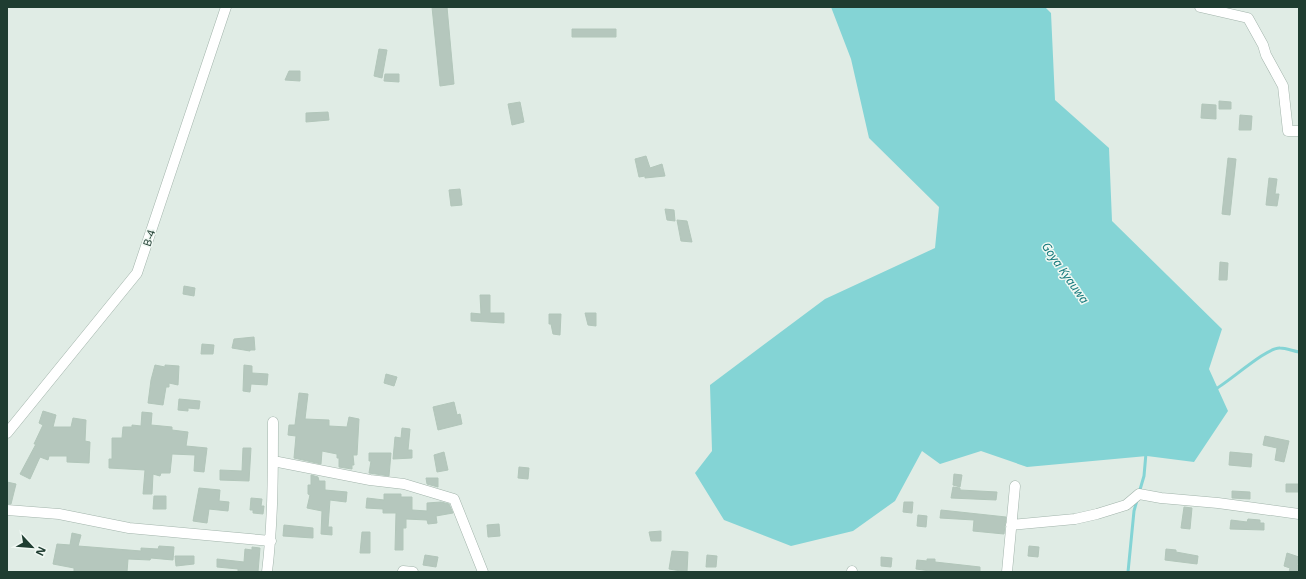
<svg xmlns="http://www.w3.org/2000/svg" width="1306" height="579" font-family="'Noto Sans',sans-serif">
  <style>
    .water { fill: #84d4d5 }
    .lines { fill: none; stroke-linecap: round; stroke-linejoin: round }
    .stream { stroke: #84d4d5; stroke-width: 3 }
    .building { fill: #b5c7bd; stroke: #b2c6ba }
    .minor-casing { stroke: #a2b4ab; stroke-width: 11 }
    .minor { stroke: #fff; stroke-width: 10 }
    .labels { text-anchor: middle; stroke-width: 3; stroke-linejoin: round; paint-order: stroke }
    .street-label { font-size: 11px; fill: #1f3d31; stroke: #f0f8f3 }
    .water-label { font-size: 12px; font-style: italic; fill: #167a7c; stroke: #f0f8f3 }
  </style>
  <rect width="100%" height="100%" fill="#e0ece5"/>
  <path class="water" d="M831,7H1045L1051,13L1055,100L1109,148L1112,221L1222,329L1209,369L1228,411L1194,462L1147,456L1027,467L981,451L940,464L922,451L895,501L853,531L791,546L724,520L695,473L712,451L710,385L825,299L935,248L939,207L869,138L851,59Z"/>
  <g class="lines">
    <path class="stream" d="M1214,390C1229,382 1267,347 1280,348C1286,348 1293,351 1299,352
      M1139,493L1144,476L1146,453
      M1128,572L1134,511L1137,500"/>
  </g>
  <path class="building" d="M432,7H447L454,84L440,86Z
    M572,29H616V37H572Z
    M379,49L387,50L382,78L374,76Z
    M289,71H300V81L285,80Z
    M385,74H399V82L384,81Z
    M1219,101L1231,102V109H1219Z
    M520,102L524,122L512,125L508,104Z
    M1202,104L1216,105V119L1201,118Z
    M328,112L329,120L306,122V113Z
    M1240,115L1252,116L1251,130H1239Z
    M646,156L650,168L662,164L665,176L645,178V176L639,177L635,159Z
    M1228,158L1236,159L1230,215L1222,214Z
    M1269,178L1277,179L1275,194H1279L1277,206L1266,205Z
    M460,189L462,205L451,206L449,190Z
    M665,209L674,210L675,221L667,220Z
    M677,220L687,221L692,242L681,241Z
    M1220,262L1228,263L1227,280H1219Z
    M184,286L195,288L194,296L183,294Z
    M480,295H490V313H504V323L471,321V313L481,314Z
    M585,313H596V326L588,325Z
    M549,314H561L560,335L553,334L551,324H549Z
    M254,337L255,350H250V351L232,348L234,339Z
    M202,344L214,345L213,354H201Z
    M155,365L165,367V365L179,366L178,385L169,383V387H166L163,405L148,403L151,380Z
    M244,365L252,366V373L268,374L267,385L251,384L250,392L243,391Z
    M386,374L397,377L394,386L384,383Z
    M299,393L308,394L305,419L329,420V426L347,427L349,417L359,419L357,455H353L354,465H352V469L339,467V458H337V454L322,451L321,464L294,458L296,436L288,435L289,425H295Z
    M179,399L200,401L199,409L188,408V411L178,410Z
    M454,402L457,415L460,414L462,424L438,430L433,407Z
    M43,411L56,415L53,427H71L73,418L86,420L85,441L90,442L89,463L67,462V456H49L48,460L40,457L30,479L20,474L36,444H34L43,425L39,423Z
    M142,412L152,413L151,425L172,427V430L188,432L186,446L207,448L204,472L194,471L195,455L172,454L170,473H161L160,476L153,474L152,494H143L145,470L109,468V459H112V438H122L123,427H132V425L141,426Z
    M402,428L410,429L408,450H412V458L393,459L395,437L401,438Z
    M1265,436L1289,441L1284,462L1275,460L1277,448L1263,445Z
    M243,448H251L249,481L220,480V470L242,471Z
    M444,452L448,470L437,472L434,455Z
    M1230,452L1252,454L1251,467L1229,465Z
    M369,453H391L389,476L369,473L371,461H369Z
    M519,467L529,468L528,479L518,478Z
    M954,474L962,475L960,487L953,485Z
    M311,475L318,477L319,481H325V490L347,492L346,502L330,500L328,527H332V535L321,534L322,511L307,508L310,495L308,494V485H311Z
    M426,478H438V487L427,484Z
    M7,482L16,484L11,504H7Z
    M1286,484H1299V492H1286Z
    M953,487L960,488V490L997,492L996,500L951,498Z
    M199,488L220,490L219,501L229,502L228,511L209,509L207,523L193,521Z
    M1232,491L1250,492V499L1232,498Z
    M384,494H401V497H412V510L427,511V503L441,502L449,504L453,513L436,516L437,523L428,524L427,520L406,519V528H403V550H395L396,513H383V509L366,508L367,498L384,500Z
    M154,496H166V509H153Z
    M251,498L262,499L261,506H264L263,514L253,513V510H250Z
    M904,502H913L912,513L903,512Z
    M1184,507L1192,508L1190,529L1181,528Z
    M941,510L1006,517L1004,534L973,531L974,520L940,518Z
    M918,515L927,516L926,527L917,526Z
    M1248,519L1260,520V523H1264V530L1230,529L1231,520L1247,522Z
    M499,524L500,536L488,537L487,525Z
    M284,525L313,528V538L283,536Z
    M661,531V541H651L649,532Z
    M362,532H370V553H360Z
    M72,533L81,535L78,546L141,551V548L158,549L159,546L174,547L173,560L151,558L150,560L128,559L127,572H74V568L53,564L57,544L70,545Z
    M1029,546L1039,547L1038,557L1028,556Z
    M252,547L260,548L258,572H238V569L217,567V559L244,562L245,549L252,550Z
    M1166,549L1176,550V552L1198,556L1197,564L1165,560Z
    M672,551L688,552L687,572L669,569Z
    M1287,553L1299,557L1297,565H1299V572H1289L1290,568L1284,566Z
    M425,555L438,557L436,567L423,565Z
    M707,555L717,556L716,567H706Z
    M175,556H194V564L176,566Z
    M881,557L892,558L891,567L881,566Z
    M927,559H935V562L980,567V572H937L916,569L917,560L927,561Z"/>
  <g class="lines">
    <defs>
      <path id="minor" d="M1200,7L1248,18L1263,45L1266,55L1283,86L1288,131H1299
        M7,433L137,273L226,7
        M273,461L370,480L404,484L454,499L483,572
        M7,510L59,514L129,528L271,541
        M1011,525L1075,519L1097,514L1126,505L1139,494L1161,498L1218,503L1299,514
        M403,571L413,572
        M852,571V572
        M267,572C273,522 273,472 273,422
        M1007,572L1015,486"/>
    </defs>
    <use href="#minor" class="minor-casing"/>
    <use href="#minor" class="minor"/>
  </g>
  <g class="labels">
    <g class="street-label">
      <text transform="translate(149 238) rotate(-72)" y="4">B-4</text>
    </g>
    <g class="water-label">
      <text transform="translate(1065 273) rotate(55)" y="4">Goya Kyauwa</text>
    </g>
  </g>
  <rect width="1306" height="579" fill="none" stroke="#1f3d31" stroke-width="16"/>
  <g transform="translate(32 547) rotate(116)" stroke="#f0f8f3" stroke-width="3" paint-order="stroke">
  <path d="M0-3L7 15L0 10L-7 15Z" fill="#1f3d31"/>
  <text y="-6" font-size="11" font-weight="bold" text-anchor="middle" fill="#1f3d31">N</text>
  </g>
</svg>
